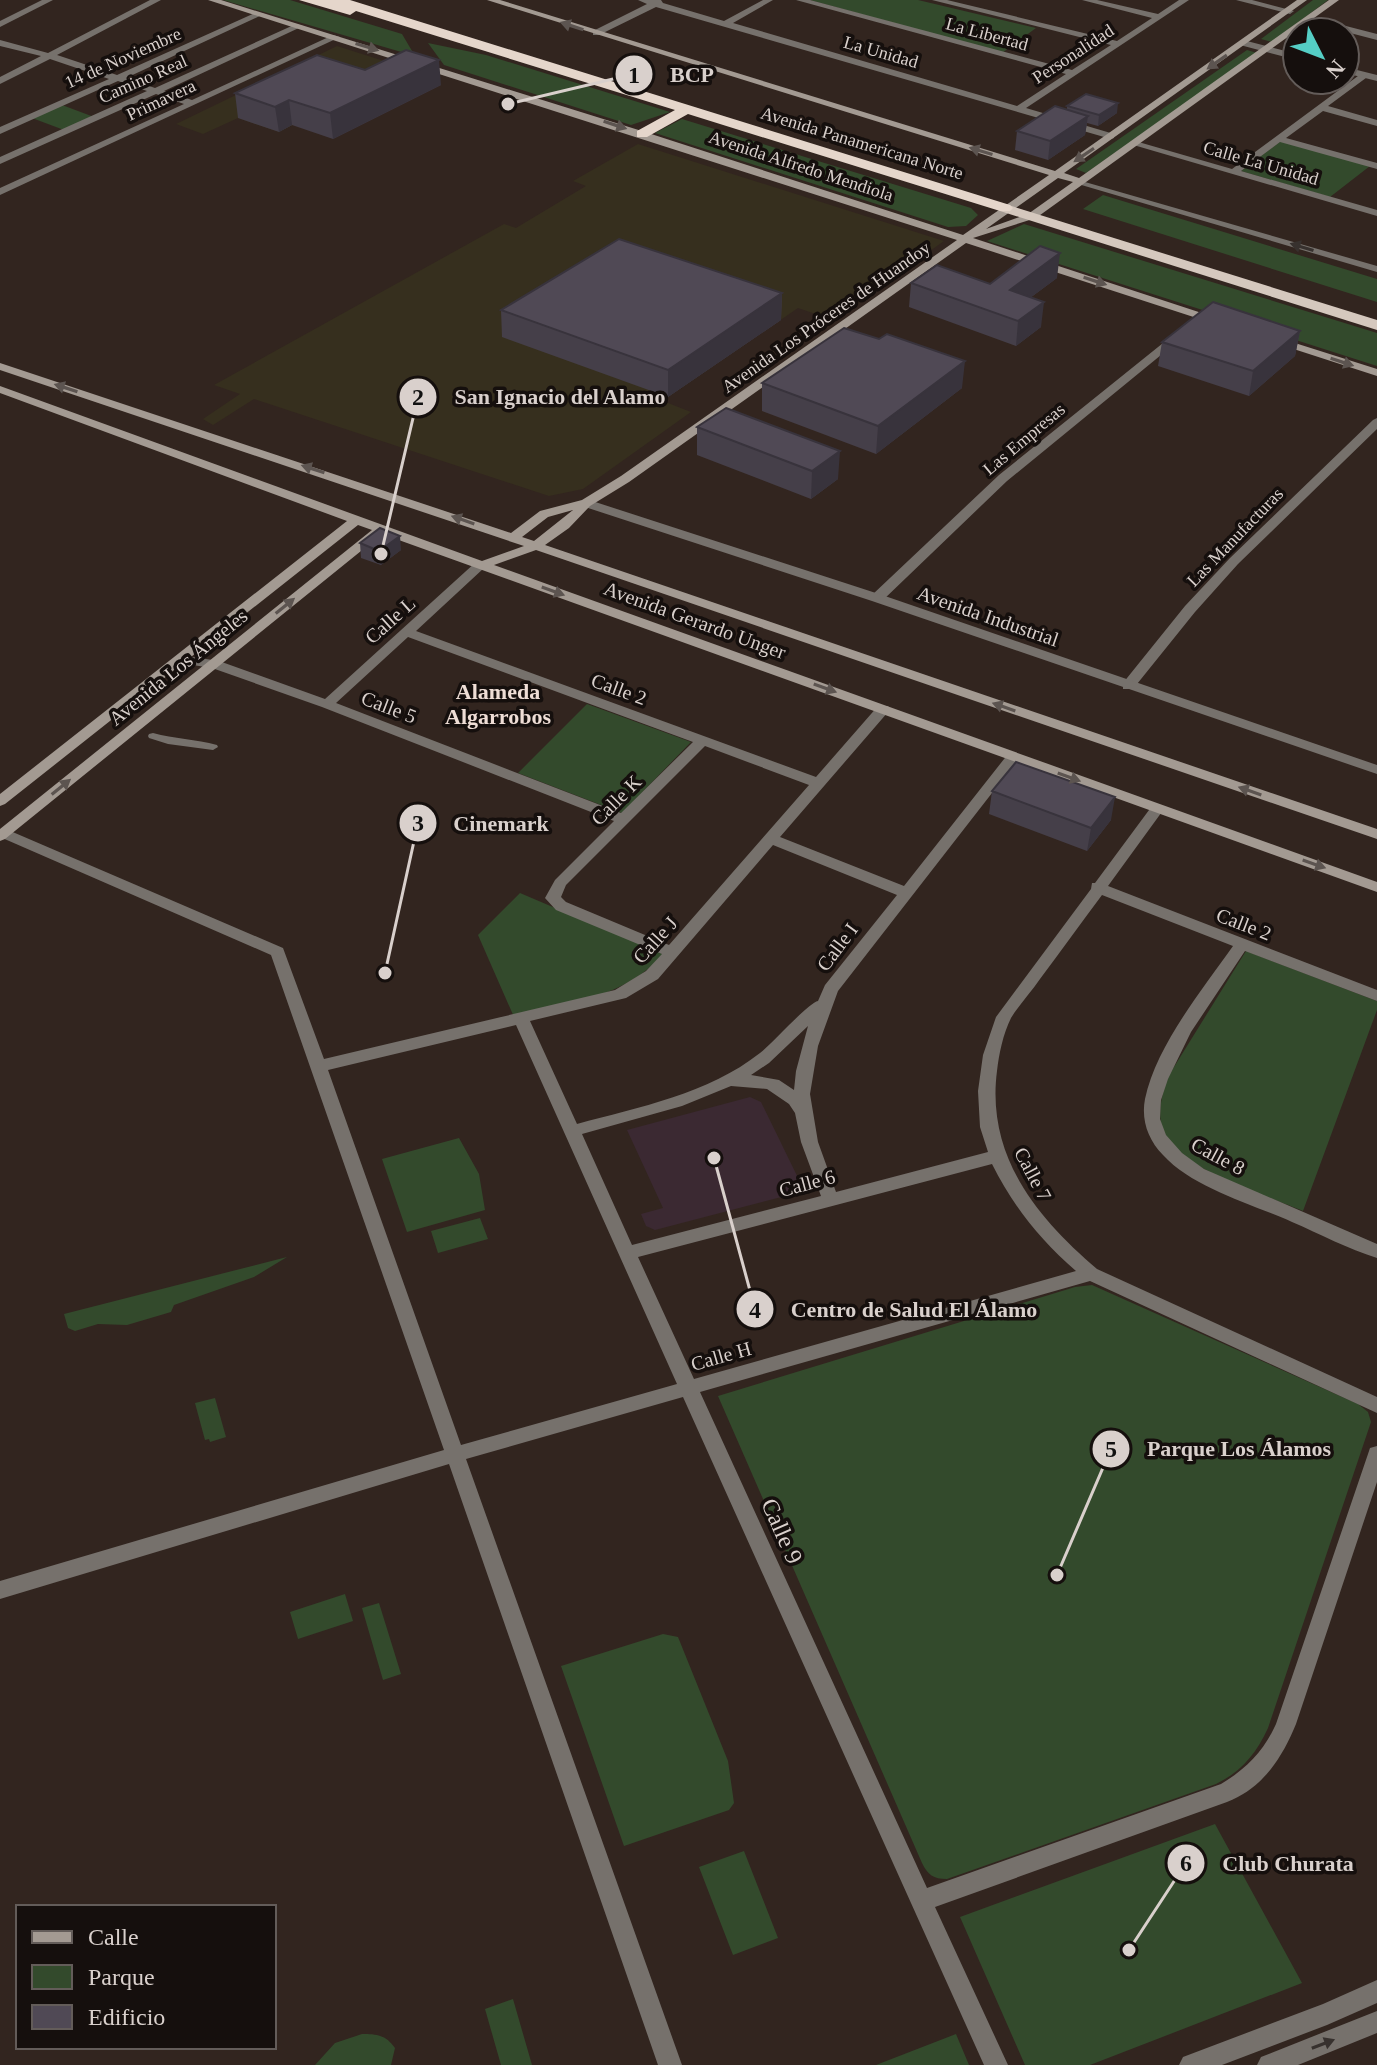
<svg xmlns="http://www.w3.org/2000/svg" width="1377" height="2065" font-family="Georgia,serif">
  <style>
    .commercial { fill: #362f1e }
    .medical { fill: #3b2932 }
    .green { fill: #334a2c }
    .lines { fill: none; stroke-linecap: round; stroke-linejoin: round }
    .pedestrian { fill: #76716c; fill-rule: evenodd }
    .minor { fill: #76716c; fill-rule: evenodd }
    .tertiary { fill: #76716c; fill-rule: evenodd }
    .secondary { fill: #a39a92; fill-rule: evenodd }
    .trunk { fill: #d5c8be; fill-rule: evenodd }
    .motorway { fill: #e5d6cb; fill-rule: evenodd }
    .wall { fill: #453f49 }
    .shaded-wall { fill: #38333c }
    .building { fill: #504955; stroke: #38333c; stroke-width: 2 }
    .oneway { fill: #5c5450 }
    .oneway2 { fill: #37312e }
    .labels { text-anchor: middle; stroke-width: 7; stroke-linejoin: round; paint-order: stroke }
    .far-street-label { font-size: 18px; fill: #d9d0cc; stroke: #150f0d }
    .street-label { font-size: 20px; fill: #d9d0cc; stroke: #150f0d }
    .neighbourhood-label { font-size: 22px; font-weight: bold; fill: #eeddd5; stroke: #150f0d }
    .near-street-label { font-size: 24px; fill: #d9d0cc; stroke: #150f0d }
    .leader { fill: none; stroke: #d9d0cc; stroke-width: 3 }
    .callout-dot { fill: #d9d0cc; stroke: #150f0d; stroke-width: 3 }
    .mark-label { font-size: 24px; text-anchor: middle; font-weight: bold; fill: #111 }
    .callout-label { font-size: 22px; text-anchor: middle; font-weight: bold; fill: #d9d0cc; stroke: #150f0d; stroke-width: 7; stroke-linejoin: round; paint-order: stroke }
  </style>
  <rect width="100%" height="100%" fill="#32251f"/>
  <path class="commercial" d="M337,46L406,68L279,132L238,118L203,134L176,124Z
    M638,144L944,241L833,320L798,308L668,397L663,401L691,412L583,489L549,496L254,399L213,425L203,419L240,394L214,385L504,224L516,228L586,186L573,181Z"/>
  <path class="medical" d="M750,1097L761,1102L802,1186L797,1193L655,1230L646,1226L641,1214L663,1208L627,1130Z"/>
  <path class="green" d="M223,0H290L402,34L415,56Z
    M810,0H918L1036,28L1002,53Z
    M1313,0H1328L1272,42L1261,39Z
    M428,43L486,55L670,112L631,125L444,65Z
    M1247,50L1257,53L1086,173L1076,169Z
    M62,105L94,117L64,130L32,118Z
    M682,119L971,208L978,215L966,226L948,227L655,133Z
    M1281,141L1370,166L1330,197L1241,171Z
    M1103,195L1377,279V302L1083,209Z
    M1024,224L1377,333V366L987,241Z
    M587,704L691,742L622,813L518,773Z
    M520,893L663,954C627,997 566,1004 514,1017L478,935Z
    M1246,951L1377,1001V1010L1303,1211C1270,1197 1186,1170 1167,1140C1155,1120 1161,1095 1169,1075Z
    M459,1138L479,1174L485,1210L407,1232L382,1159Z
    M480,1218L488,1239L438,1253L431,1231Z
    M287,1257L254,1277L174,1305L171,1312L127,1325L98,1324L75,1331L68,1328L64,1314Z
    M1092,1285L1358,1404L1368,1412L1371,1422L1268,1728C1256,1754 1242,1771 1216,1784L947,1879C933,1879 928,1875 922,1863L718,1396L1075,1287Z
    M215,1398L226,1437L210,1442L209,1439L205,1440L195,1403Z
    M345,1594L353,1621L298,1639L290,1612Z
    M379,1603L401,1674L383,1680L362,1608Z
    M663,1634L678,1637L728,1761L734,1803L729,1810L624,1846L561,1666Z
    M1215,1824L1302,1983L1090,2065H1025L960,1917Z
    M744,1851L778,1938L733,1955L699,1867Z
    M513,1999L532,2065H501L485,2009Z
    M362,2034C377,2034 386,2035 395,2048L391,2065H315L335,2043Z
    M956,2034L969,2065H876Z"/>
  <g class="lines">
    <path class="pedestrian" d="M153,733C174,739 196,739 217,745L218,747L213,750L168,744L149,738L148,736L149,734Z"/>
    <path class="minor" d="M42,0H53L0,27V21Z
      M150,0H161L57,55L117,75L257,12L264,14L126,78L155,88L296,24L303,26L164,91L192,100L333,35L340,37L0,195V188L184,104L156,94L0,164V157L147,91L118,81L0,134V127L109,79L50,59L0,84V77L41,56L0,46V40L48,53Z
      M638,0H661L663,3L724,21L763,0H773L733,23L1017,106L1066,74L796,0H810L1072,70L1111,45L932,0H947L1117,41L1152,18L1082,0H1097L1158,14L1179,0H1189L1026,108L1114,134V138L1111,139L656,7L599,35H593V31L647,4Z
      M1236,0H1252L1294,11L1290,14Z
      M1311,17L1377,34V40L1308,22L1307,20Z
      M1362,73L1370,75L1328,106L1377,120V126L1323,111L1286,138L1377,163V169L1280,142L1241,171L1377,210V216L1130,144L1135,141L1232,169Z
      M1173,335L1183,337L1007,481L882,601H872V595L999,475Z
      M1377,418V429L1238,564L1195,612L1133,689H1123V683L1185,606L1230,558L1373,420Z
      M480,561L484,562V568L416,631L816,777L878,706H888L890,709L888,712L780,837L904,886L1008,754H1018L1020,757L838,991L818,1046L810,1094L818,1142L836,1192L988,1152L980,1127L978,1091L983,1055L996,1017L1091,889L1092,883H1095L1152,806H1162L1164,809L1108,886L1377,990V1001L1245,951L1191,1032L1168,1079L1161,1100L1160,1119L1166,1135L1182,1153L1204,1169L1377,1244V1258C1348,1249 1320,1234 1292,1222C1252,1204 1193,1188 1163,1155C1148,1140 1141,1120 1145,1099C1156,1046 1202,990 1233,946L1102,895C1081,923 1061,951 1040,979C1031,992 1019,1005 1011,1018C1003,1034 999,1054 997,1071C986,1156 1037,1218 1097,1269L1377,1397V1413L1090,1281L700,1392L927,1888L1221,1784C1246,1769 1264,1751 1276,1724L1368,1454L1370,1448L1377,1446V1482L1296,1724C1282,1758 1263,1788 1227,1802L935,1907L1008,2065H984L683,1397L466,1459L682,2065H658L449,1464L0,1599V1581L444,1450L271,955L0,837V829L8,830L283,948L324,1059L615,990L646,971L662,954L556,910L545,898L555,880L614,821L322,707L212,668L180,663L173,659L180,655L219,661L325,699L476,562ZM408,637L693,742L621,813L336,703ZM705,746L809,785L669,945L566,902L561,897L566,885ZM773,845L897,895L825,985L818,1001C808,1003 773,1043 760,1053C708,1094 639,1107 577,1124L530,1021L626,998L658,979ZM516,1025L677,1384L461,1445L328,1070ZM808,1026L796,1071L794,1090L779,1080L751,1075L769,1063ZM731,1086L767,1089L789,1104L795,1113L801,1142L821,1196L632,1245L582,1134L682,1106ZM992,1164C1013,1206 1040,1240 1076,1271L694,1379L638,1257Z
      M1377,1980V2003L1327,2025L1222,2065H1179L1183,2057L1323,2004Z
      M1377,2011V2033L1298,2065H1257L1261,2057Z"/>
    <path class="tertiary" d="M1243,40L1297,54V60L1240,45L1238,43Z
      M1345,67L1377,75V81L1345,73Z
      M1078,180L1377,266V272L1078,184Z
      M586,499L882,595L1377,765V774L872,601L582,506L580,503Z"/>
    <path class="secondary" d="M208,0H221L645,132L963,235L1049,175L487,0H500L1055,171L1297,0H1307L1064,173L1079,178L1329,0H1339L1036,218L973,238L1220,319V323H1212L966,243L629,482L590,506L569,528L545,545L1377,829V839L536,550L494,565L1377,882V892L382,534L5,839L0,841V829L372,530L358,525L5,804L0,806V794L347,521L0,393V386L482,561L524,546L0,370V363L511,533L540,511L582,500L621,476L957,240ZM1058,178L1073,182L1028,214L986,229ZM573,510L534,541L522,537L548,517Z
      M1276,337L1377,369V376L1272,342L1270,340Z"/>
    <path class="trunk" d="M1005,204L1377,320V330L1000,211L998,208Z"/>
    <path class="motorway" d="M299,0H350L1010,205L1013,208L1010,211H1000L688,114L647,137H637V131L675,110L356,11L350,15Z"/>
  </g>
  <path class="wall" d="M441,85L333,139L292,125L279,132L238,118L235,93Z
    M1067,106L1117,113L1098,126L1087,123L1085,135L1048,160L1015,150L1017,131L1067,110Z
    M1057,278L1030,298L1041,327L1016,346L909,307L911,283L990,284Z
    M782,293L781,320L668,397L502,337L501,310Z
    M1300,331L1295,356L1249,396L1158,366L1162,342Z
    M879,339L962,388L876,454L762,411V383Z
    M697,427L838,479L811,499L697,455Z
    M360,543L401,550L381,565L361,558Z
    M992,791L1111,820L1087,851L989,814Z"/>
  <path class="shaded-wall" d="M439,60L441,85L333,139L330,113Z
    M289,100L292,125L279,132L275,107Z
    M1118,103L1117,113L1098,126L1099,115Z
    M1088,116L1085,135L1048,160L1050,141Z
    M1060,253L1057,278L1007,315L1010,290Z
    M782,293L781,320L668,397V370Z
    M1044,302L1041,327L1016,346L1018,321Z
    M1300,331L1295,356L1249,396L1253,371Z
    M965,361L962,388L876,454L878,426Z
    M840,451L838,479L811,499L812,471Z
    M400,536L401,550L381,565L379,551Z
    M1115,797L1111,820L1087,851L1091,828Z"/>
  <path class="building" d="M406,50L439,60L330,113L289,100L275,107L235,93L317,55L365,70Z
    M1086,94L1118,103L1099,115L1067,106Z
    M1055,106L1088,116L1050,141L1017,131Z
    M619,239L782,293L668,370L501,310Z
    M1040,246L1060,253L1010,290L1044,302L1018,321L911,283L937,265L990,284Z
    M1213,302L1300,331L1253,371L1162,342Z
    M844,328L879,339L887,334L965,361L878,426L762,383Z
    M726,408L840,451L812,471L697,427Z
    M380,528L400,536L379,551L360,543Z
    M1016,762L1115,797L1091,828L992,791Z"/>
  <defs><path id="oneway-solid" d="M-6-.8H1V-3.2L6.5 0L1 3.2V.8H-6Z" transform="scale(2)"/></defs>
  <g class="oneway">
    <use href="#oneway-solid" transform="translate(572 26) rotate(-162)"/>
    <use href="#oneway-solid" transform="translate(367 47) rotate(17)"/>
    <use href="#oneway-solid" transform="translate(1217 62) rotate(145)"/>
    <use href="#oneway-solid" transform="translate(615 125) rotate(18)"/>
    <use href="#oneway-solid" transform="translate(981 151) rotate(-163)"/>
    <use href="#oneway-solid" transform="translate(1084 155) rotate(146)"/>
    <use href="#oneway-solid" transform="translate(1095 281) rotate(18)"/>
    <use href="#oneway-solid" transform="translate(1342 362) rotate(18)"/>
    <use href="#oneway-solid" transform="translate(66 388) rotate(-162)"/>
    <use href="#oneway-solid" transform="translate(313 469) rotate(-162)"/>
    <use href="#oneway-solid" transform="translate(463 520) rotate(-161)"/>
    <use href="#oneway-solid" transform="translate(553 591) rotate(20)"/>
    <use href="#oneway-solid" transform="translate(285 606) rotate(-39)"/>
    <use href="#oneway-solid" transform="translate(825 688) rotate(20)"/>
    <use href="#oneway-solid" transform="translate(1004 707) rotate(-161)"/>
    <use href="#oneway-solid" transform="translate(1069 777) rotate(20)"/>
    <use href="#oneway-solid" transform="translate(61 787) rotate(-39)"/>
    <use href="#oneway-solid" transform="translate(1250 791) rotate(-161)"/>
    <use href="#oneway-solid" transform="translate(1314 864) rotate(19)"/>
  </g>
  <g class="oneway2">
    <use href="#oneway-solid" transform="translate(1302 247) rotate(-163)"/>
    <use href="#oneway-solid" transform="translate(1323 2044) rotate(-21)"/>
  </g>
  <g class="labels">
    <g class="far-street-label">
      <text transform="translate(987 34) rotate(15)" y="6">La Libertad</text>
      <text transform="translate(881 52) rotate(16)" y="6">La Unidad</text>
      <text transform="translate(1073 54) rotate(-33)" y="6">Personalidad</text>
      <text transform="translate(123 58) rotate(-24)" y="6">14 de Noviembre</text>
      <text transform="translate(143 79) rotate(-24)" y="6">Camino Real</text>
      <text transform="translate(161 100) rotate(-25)" y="6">Primavera</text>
      <text transform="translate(862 143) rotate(17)" y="6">Avenida Panamericana Norte</text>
      <text transform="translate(1261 163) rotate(16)" y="6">Calle La Unidad</text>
      <text transform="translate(801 166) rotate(18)" y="6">Avenida Alfredo Mendiola</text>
      <text transform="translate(826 317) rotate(-35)" y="6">Avenida Los Próceres de Huandoy</text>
      <text transform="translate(1024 439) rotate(-40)" y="6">Las Empresas</text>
      <text transform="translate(1235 537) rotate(-46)" y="6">Las Manufacturas</text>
    </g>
    <g class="street-label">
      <text transform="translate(988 616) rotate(19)" y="7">Avenida Industrial</text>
      <text transform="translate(390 620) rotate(-42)" y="7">Calle L</text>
      <text transform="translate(695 620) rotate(20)" y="7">Avenida Gerardo Unger</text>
      <text transform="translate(178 667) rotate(-39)" y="7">Avenida Los Ángeles</text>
      <text transform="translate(619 689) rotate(20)" y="7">Calle 2</text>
      <text transform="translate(389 707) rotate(21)" y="7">Calle 5</text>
      <text transform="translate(616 800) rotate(-45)" y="7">Calle K</text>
      <text transform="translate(1244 924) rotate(21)" y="7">Calle 2</text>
      <text transform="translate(655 940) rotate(-48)" y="7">Calle J</text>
      <text transform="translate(837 947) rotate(-53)" y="7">Calle I</text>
      <text transform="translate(1218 1156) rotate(28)" y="7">Calle 8</text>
      <text transform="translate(1033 1174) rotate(62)" y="7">Calle 7</text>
      <text transform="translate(807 1183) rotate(-15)" y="7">Calle 6</text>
      <text transform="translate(721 1356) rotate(-16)" y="7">Calle H</text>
    </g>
    <g class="neighbourhood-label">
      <text x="498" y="699">Alameda<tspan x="498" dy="25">Algarrobos</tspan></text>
    </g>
    <g class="near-street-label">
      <text transform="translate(782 1531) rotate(66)" y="8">Calle 9</text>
    </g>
  </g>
  <path class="leader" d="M508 104L634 74M381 554L418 397M385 973L418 823M714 1158L755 1309M1057 1575L1111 1449M1129 1950L1186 1863"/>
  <g class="callout-dot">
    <circle cx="508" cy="104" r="8"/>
    <circle cx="381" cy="554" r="8"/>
    <circle cx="385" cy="973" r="8"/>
    <circle cx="714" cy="1158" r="8"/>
    <circle cx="1057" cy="1575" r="8"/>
    <circle cx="1129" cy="1950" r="8"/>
    <circle cx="634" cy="74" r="20"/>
    <circle cx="418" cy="397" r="20"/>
    <circle cx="418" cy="823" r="20"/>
    <circle cx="755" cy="1309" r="20"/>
    <circle cx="1111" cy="1449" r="20"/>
    <circle cx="1186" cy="1863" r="20"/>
  </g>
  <g class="mark-label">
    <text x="634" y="83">1</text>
    <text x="418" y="405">2</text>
    <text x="418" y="831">3</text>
    <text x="755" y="1318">4</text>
    <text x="1111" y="1457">5</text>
    <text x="1186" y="1871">6</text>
  </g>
  <g class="callout-label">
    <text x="692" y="82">BCP</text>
    <text x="560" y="404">San Ignacio del Alamo</text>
    <text x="501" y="831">Cinemark</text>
    <text x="914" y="1317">Centro de Salud El Álamo</text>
    <text x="1239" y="1456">Parque Los Álamos</text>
    <text x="1288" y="1871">Club Churata</text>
  </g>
  <rect x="16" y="1905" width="260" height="144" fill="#150f0d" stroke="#635c59" stroke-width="2"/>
  <rect x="32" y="1931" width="40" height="12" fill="#a39a92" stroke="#635c59" stroke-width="2"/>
  <text x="88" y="1945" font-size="24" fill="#d9d0cc">Calle</text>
  <rect x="32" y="1965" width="40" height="24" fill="#334a2c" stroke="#635c59" stroke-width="2"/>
  <text x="88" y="1985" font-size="24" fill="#d9d0cc">Parque</text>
  <rect x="32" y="2005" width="40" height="24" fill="#504955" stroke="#635c59" stroke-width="2"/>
  <text x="88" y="2025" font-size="24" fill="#d9d0cc">Edificio</text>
  <g transform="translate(1321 56) rotate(132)"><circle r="38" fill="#150f0d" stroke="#635c59" stroke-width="2"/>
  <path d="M0-6L14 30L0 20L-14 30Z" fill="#55cec5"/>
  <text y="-12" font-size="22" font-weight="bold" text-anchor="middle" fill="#d9d0cc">N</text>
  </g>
</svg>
